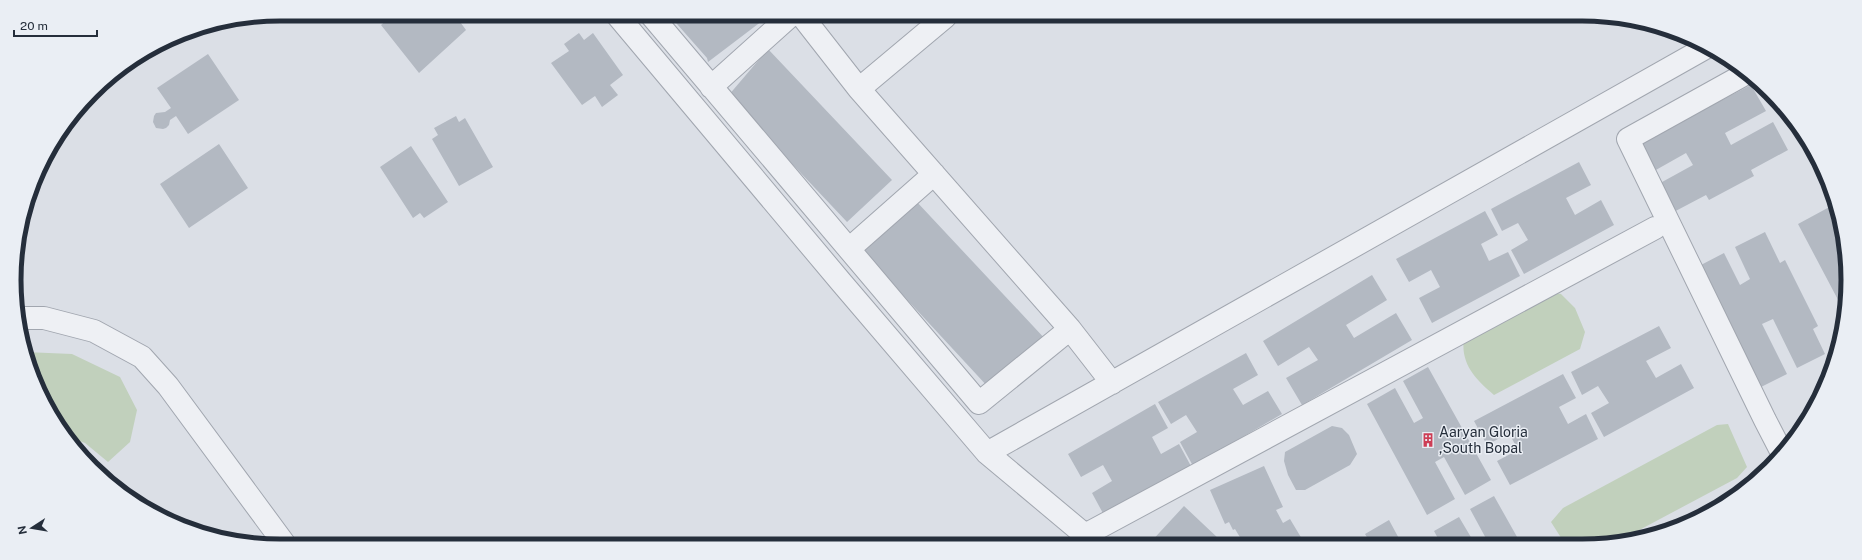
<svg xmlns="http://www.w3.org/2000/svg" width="1862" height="560" font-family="'Public Sans',sans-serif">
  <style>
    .green { fill: #c1d0bc }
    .building { fill: #b3b9c2 }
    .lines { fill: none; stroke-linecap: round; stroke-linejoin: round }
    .minor-casing { stroke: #a1a6af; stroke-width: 24 }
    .minor { stroke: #eef0f4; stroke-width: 22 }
    .labels { text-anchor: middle; stroke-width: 3; stroke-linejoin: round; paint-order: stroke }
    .poi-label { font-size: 14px; fill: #252e3b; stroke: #eaeef4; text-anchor: start }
    .rim { fill: none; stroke: #252e3b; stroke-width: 5 }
  </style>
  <rect width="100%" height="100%" fill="#dbdfe6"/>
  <path class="green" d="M1550,292L1561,294L1575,308L1585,332L1580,349L1494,395C1476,380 1460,364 1464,338Z
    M25,352L72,354L120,377L137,410L130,442L108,462L85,443L66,436L59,428Z
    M1728,424L1747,467L1737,478L1613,544H1565L1551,522L1563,508L1717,425Z"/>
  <path class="building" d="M394,14L455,15L466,30L419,73L381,25Z
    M669,15L764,16L766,18L708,62L707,58Z
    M579,33L584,40L593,33L623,75L610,85L618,95L602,107L595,96L582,105L551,63L569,51L564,44Z
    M768,49L892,180L847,222L728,96Z
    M208,54L239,100L188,134L176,116L170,120L169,125L166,128L163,129L156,128L153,122L154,116L156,113L165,112L171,108L157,88Z
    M1751,85L1766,111L1725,133L1731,145L1773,122L1788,150L1751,170L1754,176L1709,200L1706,195L1668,215L1653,187L1693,165L1686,153L1647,175L1632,147L1715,97L1718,102Z
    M456,116L459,122L465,118L493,167L459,186L432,139L438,135L434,128Z
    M219,144L248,188L189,228L160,184Z
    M411,146L448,202L424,218L420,213L413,218L380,167Z
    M1579,162L1591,185L1566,198L1575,215L1601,200L1614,225L1524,274L1511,250L1528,240L1518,223L1502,231L1491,209Z
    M916,201L1047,341L989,388L863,252Z
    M1835,204L1843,228L1848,280L1845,313L1798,224Z
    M1485,211L1498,235L1481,244L1489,261L1508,252L1520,276L1432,323L1419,298L1440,287L1431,270L1409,282L1396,259Z
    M1765,232L1780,263L1785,260L1818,326L1813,329L1825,354L1797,368L1773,319L1762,324L1787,374L1759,388L1699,266L1724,253L1740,285L1750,279L1735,247Z
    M1372,275L1387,300L1346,325L1354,338L1396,313L1412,340L1302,405L1286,378L1318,360L1309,347L1278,366L1263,341Z
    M1659,326L1671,348L1646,361L1656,378L1681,364L1694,388L1604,437L1591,413L1609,403L1598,386L1582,395L1571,372Z
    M1246,353L1258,375L1233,389L1243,405L1268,391L1282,414L1193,466L1180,442L1197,432L1186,415L1171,424L1158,402Z
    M1428,367L1491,480L1465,495L1444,457L1435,462L1455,499L1427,515L1367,404L1395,388L1414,423L1423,418L1403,381Z
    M1563,374L1576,398L1559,407L1568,424L1586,414L1598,439L1510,485L1497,461L1518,450L1509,433L1487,445L1474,421Z
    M1155,404L1168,428L1152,437L1161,454L1179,444L1192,468L1105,517L1092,493L1112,481L1103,465L1081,477L1068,454Z
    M1332,426L1342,428L1349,435L1357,454L1350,465L1305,490H1296L1288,475L1284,461L1285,452Z
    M1264,466L1283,507L1276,510L1283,523L1290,519L1305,544H1244L1235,529L1233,530L1229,522L1225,524L1210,490Z
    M1494,496L1521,544H1489L1470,509Z
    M1184,506L1219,539L1215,544L1148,545Z
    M1706,510L1684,526L1673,529L1672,528Z
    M1459,517L1475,544H1441L1434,531Z
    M1389,520L1402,544H1371L1365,534Z"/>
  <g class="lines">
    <defs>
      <path id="minor" d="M617,15L841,282L987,453L1085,535L1094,545
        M651,15L979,403L1070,329
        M802,16L859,89L1070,329L1112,383
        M1747,73L1628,139L1765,420L1781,451
        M711,87L790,16
        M859,89L945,17
        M849,249L934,174
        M18,318H44L94,331L142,357L168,386L286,546
        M987,453L1707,47
        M1085,535L1655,228"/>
    </defs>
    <use href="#minor" class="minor-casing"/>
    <use href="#minor" class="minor"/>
  </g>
  <defs>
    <symbol id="building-bare" viewBox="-9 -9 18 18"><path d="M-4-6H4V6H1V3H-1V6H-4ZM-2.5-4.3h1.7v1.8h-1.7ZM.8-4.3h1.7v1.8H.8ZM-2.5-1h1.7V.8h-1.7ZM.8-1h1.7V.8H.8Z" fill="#cd3e56" stroke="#eaeef4" stroke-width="2.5" paint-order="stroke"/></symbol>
  </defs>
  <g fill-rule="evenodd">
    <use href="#building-bare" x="1418" y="430" width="20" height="20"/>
  </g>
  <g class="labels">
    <g class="poi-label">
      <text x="1439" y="437">Aaryan Gloria<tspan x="1439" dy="16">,South Bopal</tspan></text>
    </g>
  </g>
  <path d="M0 0H1862V560H0ZM280 21H1582A259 259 0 0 1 1841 280V280A259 259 0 0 1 1582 539H280A259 259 0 0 1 21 280V280A259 259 0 0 1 280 21Z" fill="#eaeef4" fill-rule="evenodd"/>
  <path class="rim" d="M280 21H1582A259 259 0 0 1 1841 280V280A259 259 0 0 1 1582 539H280A259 259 0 0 1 21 280V280A259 259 0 0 1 280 21Z"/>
  <g transform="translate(32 528) rotate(258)" stroke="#eaeef4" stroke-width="3" paint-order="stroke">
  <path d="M0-3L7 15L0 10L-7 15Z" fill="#252e3b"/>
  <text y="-6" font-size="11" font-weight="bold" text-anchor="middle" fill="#252e3b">N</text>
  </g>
  <path d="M14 30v6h83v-6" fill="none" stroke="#252e3b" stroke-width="2"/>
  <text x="20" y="30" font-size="12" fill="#252e3b" stroke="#eaeef4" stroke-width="3" paint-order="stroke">20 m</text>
</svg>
